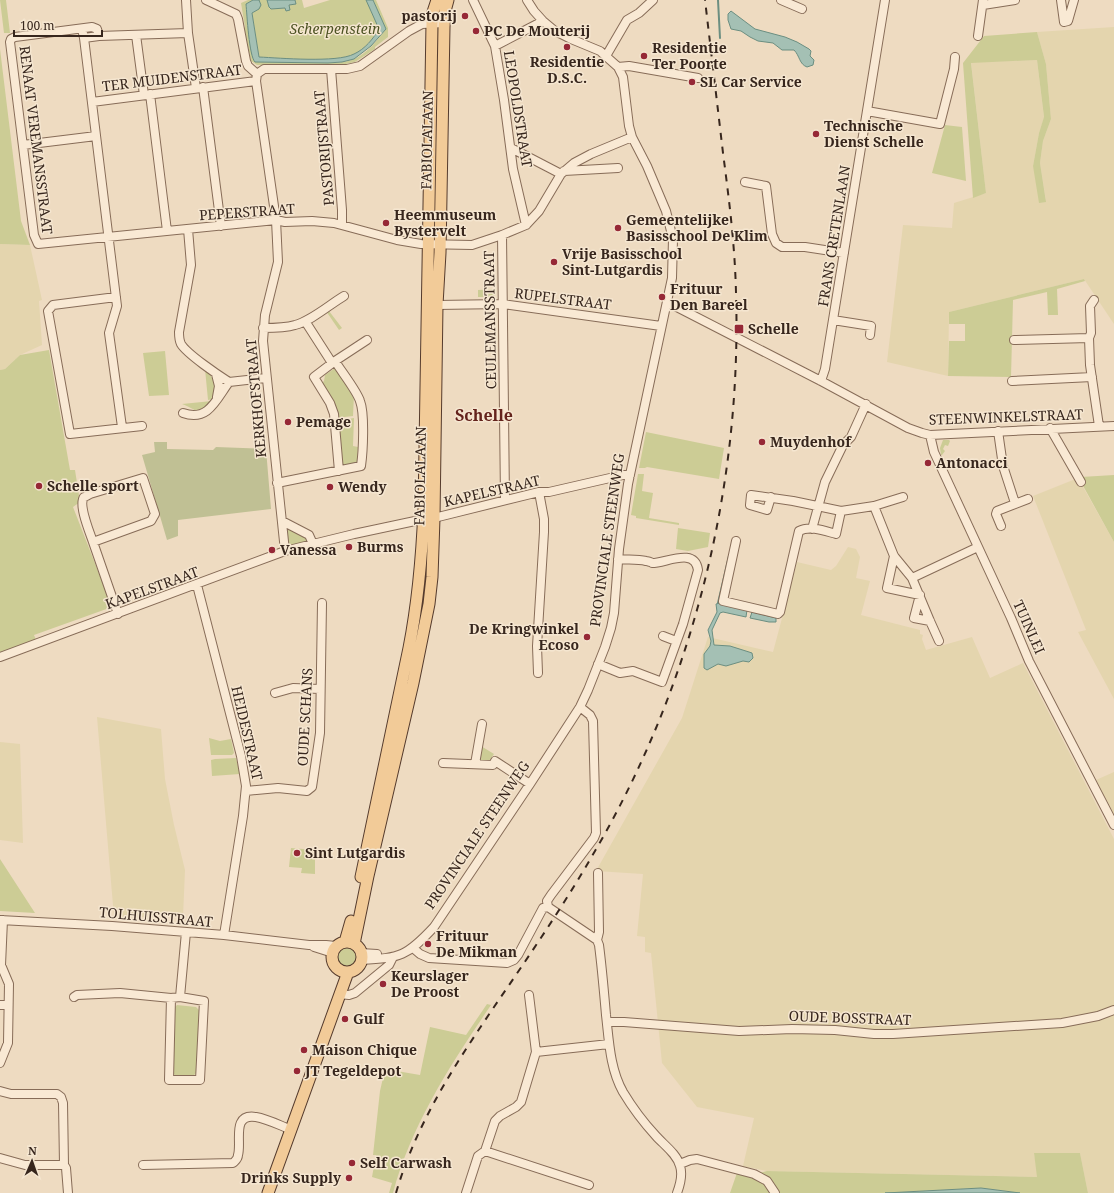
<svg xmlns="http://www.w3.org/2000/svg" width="1114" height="1193" font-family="'Noto Serif',serif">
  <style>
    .farmland { fill: #e4d5ae }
    .green { fill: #cccc95 }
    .cemetery { fill: #c0c094 }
    .water { fill: #a4c0b4; stroke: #6b8e81 }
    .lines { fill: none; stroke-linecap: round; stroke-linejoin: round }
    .stream { stroke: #6b8e81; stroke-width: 2 }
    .minor-casing { stroke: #876c58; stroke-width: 10 }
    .major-casing { stroke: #553b2d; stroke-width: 13 }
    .minor { stroke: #f9e9d4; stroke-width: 8 }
    .major { stroke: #f2cb98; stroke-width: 11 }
    .rail { stroke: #37261d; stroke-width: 2; stroke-dasharray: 7 7; stroke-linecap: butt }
    .poi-dot { fill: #962836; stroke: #f5e6d0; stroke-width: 1.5 }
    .labels { text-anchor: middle; stroke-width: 3; stroke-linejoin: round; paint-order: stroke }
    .poi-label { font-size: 14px; font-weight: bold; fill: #37261d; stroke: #f5e6d0; text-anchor: start }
    .park-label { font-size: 14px; font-style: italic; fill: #4d5323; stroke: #f5e6d0 }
    .street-label { font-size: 14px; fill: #37261d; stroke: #f5e6d0 }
    .quarter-label { font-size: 16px; font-weight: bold; fill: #64231c; stroke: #f5e6d0 }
  </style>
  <rect width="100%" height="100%" fill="#eedbc1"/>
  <path class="farmland" d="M1114,27V324L1084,279L949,312L948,376L887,362L903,225L952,228L954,203L986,193L971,62L1037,60L1044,118L1039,133L1033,166L1046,201L1040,163L1043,141L1051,119L1046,64L1037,32Z
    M0,244L30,245L42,300L39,301L42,345L20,355L5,369L0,370Z
    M1078,478L1114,542V699L1078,632L1086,630L1033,496Z
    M848,547L856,549L860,557L856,578L870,581L861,615L920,630V634L923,635L922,639L926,650L972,637L990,678L1023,663L1114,839V1193H1088L1080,1153H1034L1038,1177L767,1171L743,1166L754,1118L697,1107L662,1063L651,953L645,952V937L637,936L643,874L596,871L682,718L708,637L773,652L797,562L831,570L836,566Z
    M97,717L161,729L165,779L174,825L185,870L183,917H114Z
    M0,742L20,744L23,843L0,840Z
    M1114,772V816L1096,780Z"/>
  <path class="green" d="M0,0H6L10,33H4Z
    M248,0H253L246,4L248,29L255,62C274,61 293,62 311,63C325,63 341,64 354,59C368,53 377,40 386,29L373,0H376L388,28V37L375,47V49L355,62L341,65H257L251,61L244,28L245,27L241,3Z
    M259,0H267L269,7L270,9L285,8L286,11L289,5L296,4L295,0H302L304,8L330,0H366L379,28C373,39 365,49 354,54C337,63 280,58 259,57L252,13L254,12Z
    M1037,32L1046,64L1051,119L1043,141L1040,163L1046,202L1039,203L1033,166L1039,133L1044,117L1037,60L971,63L986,193L973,198L963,63L984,36Z
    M0,49L21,221L30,245L0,244Z
    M945,125L962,127L966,181L932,173Z
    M1084,279L1085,281L1057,289L1058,315H1048L1047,292L1013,300L1011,377L948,376L949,341H965V324H949V312Z
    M496,289V294L493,297H478V290Z
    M326,311H329L342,328L339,330Z
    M49,350L70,470H75L80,502L73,507L112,607L34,635L36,640L0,653V370L5,369L20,355Z
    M165,351L169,395L149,396L143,353Z
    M335,368L354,395L353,416L336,418L322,383L324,381L325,375Z
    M205,369C215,378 216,387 213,399L208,400Z
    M212,401C196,418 199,410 182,404Z
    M354,418L353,446L358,447L357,463L343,467L341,465L336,421Z
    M646,432L724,448L719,479L647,467L645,468H639Z
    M943,440H949L950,441L948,446L945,445L943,449L945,451L942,455H941L940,448Z
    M638,474H644L642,491L653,493L649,518L679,523V525L636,518V516L631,515Z
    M1114,475V542L1081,482V477Z
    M288,527L307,538L306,541L292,546L288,544L286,528Z
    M678,528L710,533L708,547L688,551L676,549Z
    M209,738L220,741L231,739L234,753L232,755H211Z
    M481,746L494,754L489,761L478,760Z
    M236,758L240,774L212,776L211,760L215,759Z
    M291,848L315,850V874L301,873L302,868L289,867Z
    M0,859L35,913L0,911Z
    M337 957a10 10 0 1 1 20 0a10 10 0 1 1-20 0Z
    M487,1004L491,1005C451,1064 412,1123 393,1193H389L392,1183L372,1177L376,1155H373L380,1091L385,1069L420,1075L430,1027L466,1035Z
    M177,1005L196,1007L199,1010L200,1013L198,1071L193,1076L175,1075L172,1073L175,1007Z
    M1034,1153H1080L1088,1193H1020L981,1188L885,1193H730L738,1170L754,1174L767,1171L1037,1177Z"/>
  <path class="cemetery" d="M154,442H167V449L213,450L216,447L266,449L271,509L178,520V536L167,540L142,455L155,452Z"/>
  <path class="water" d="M253,0H259L261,5L259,9L252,13L259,57C280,58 337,63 354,54C365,49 373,39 379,29L366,0H373L386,29L371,46L354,59L342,62L328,63L255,62C249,56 247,15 246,4Z
    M267,0H295L296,4L289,5L290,10L286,11L285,8L271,9L269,7Z
    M731,11L755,29L785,37L797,42L809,49L811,51L810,56L814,60L813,65L807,67C799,64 800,56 794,50H782L773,43L758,41L750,37L741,31L731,29L728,20V14Z
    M720,603L747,610L746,617L723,612L720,613L712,630L714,645L730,646L749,652L752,653L753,658L749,662L743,661L726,666L718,664L707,670L704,668V654L710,646L711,641L708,630L717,612L716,604Z
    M752,612L776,618V622H769L750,618Z
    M981,1188L1020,1193H885Z"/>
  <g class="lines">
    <path class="stream" d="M718,0L720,38
      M718,603L729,556"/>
    <defs>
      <path id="minor" d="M186,0L188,33L196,88
        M206,0L236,14L238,19L246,61L248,66L257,74
        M473,0L495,46L504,100L513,169L526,225
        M781,0L802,9
        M1061,0L1064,22L1068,21L1074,0
        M983,5L1015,0
        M82,29L84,38L99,36L97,29L92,27L15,37L11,39L10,42L34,235L38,244L276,220L285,222L312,221L334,223L397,240L421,244L472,245L502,235L526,225L539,211L561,174L574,163L591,154L632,137
        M136,35L144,95
        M99,36L188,33
        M978,36L983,0
        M84,38L117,306L109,333L122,427
        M495,46L543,21
        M606,56L627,20L639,13L653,0
        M618,67L629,66L698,78
        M331,69L342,210V224
        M203,87L221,226
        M150,94L167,231
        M92,102L256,81
        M867,111L940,124L954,69L955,57
        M23,145L96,136
        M511,148L561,174
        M564,171L618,168
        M745,182L766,186L772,234L776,243L782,247H805L844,253
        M188,229L191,265L179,332C179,337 179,340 181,344C187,354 218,375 229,382L266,378
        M502,235L505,500
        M116,297L53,305L48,311L70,434L142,426
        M1094,300L1090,306L1091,333L1089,338L1090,365L1099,426
        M667,302L821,381L908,428L922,433L930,435L1114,426
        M437,305L503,304L661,326
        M833,320L871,326L870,335
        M305,321L332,363
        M263,328C274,328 285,328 295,325C311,321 329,305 344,296
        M1014,340L1089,338
        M335,361L367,340
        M216,374L219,386L217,397
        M821,381L825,369L885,0
        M1012,381L1092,377
        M183,413C208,422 216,400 229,382
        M1050,428L1081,482
        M998,431L1003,466L1015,503
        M930,435L934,452L1011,618L1029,661L1114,825
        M277,483L361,466C363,452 365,414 360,401C357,391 341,371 335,361L314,377L330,403L334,414L339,471
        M771,497L767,510L750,505L751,495L793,501L841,511L874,506L903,497
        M874,506L894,556L912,578L930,621L939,641
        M282,521L309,535L313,544
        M1001,526L996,514L997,511L1028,499
        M812,529L825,482L843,445L851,437L866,404
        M736,541L723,601L778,614L780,612L799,531C810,525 825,531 836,534L841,511
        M93,542C90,533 78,505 84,497C85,497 90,494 90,494L143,478L155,514L151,521L93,542L118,614
        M285,551L263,341L265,315L278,262L276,220L256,81L257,74L264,69H347L360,66L409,31L422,24L444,23
        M894,556L887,588L920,595L914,618L930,621
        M912,578L978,547
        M197,585L241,756L246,786L243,816L224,935
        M663,636L676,641
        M0,657L285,551L313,544L354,534L415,521L434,518L539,492H549L623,475H630
        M598,664L620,673L633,671L662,682L683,624L698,570C695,547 666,563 652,563C651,562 647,561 646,561C637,559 627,560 618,559
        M538,673L537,646L544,532V519L539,492
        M275,693L293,688L320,689
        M443,763L493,765L495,761L530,784
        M475,764L482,724
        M246,791L278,788L307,791L312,787L320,733L322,603
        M598,873L599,932L597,940L599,945C602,968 604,992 606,1015C609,1041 610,1069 623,1092C632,1107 644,1123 656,1136C664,1145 677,1154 680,1166C683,1175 680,1185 677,1193
        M548,907L547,901L551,895L594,838L596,833L593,721L590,715L580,707
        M548,907L597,940
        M0,920L112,926L224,935L309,945H326L336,946
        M314,947L333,953
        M413,948L420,954L429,958L507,963L514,960L518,955L543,908L548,907
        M361,953L377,954
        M361,960C401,958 407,956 434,927L530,784L580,707L588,690L605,647L611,628L614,613L619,549L628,484L672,278L673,239L666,211L647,166L632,137L629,126L623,77L618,67L600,51L571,39L555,31L543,21L534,11L527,0
        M339,994L349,995L355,993L389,965L393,957
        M529,995L536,1052L609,1044
        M74,997L77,995L120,993L171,998
        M180,997L204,1001L200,1080H169L171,998L180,997L186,932
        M0,1005H8
        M607,1022H624L739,1031L792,1029L835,1030L874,1034H893L1062,1023L1098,1016L1114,1010
        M0,1063L8,1043L9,984L1,965L3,920
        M0,1091L11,1094H57L61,1097L63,1103L64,1165L66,1168L68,1193
        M485,1151L589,1185
        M0,1158L25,1165H64
        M680,1164L690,1160L697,1159L754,1174L767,1181L775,1193
        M143,1165L233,1163C236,1160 238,1159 238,1155C242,1142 231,1113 256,1117C268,1119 281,1126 292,1130
        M466,1193L478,1156L485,1151L495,1121L500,1116L516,1107L521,1102L536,1052"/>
      <path id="major" d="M361,877L409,648C418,602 422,556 424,509L432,23L433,12L437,0
        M345,942L351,921
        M332 957a15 15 0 1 1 30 0a15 15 0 1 1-30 0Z
        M354,944L368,876L413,683L429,604L432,577L434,518L437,305L440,253L444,27L445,11L448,0
        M268,1193L348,972"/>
    </defs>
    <use href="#minor" class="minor-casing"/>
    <use href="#major" class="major-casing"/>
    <use href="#minor" class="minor"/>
    <use href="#major" class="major"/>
    <path class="rail" d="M396,1193C416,1124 454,1066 494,1007C529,956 564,905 595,851C693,683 742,487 736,293C735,246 729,199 723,153C717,102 711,51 705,0"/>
  </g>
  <g class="poi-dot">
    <circle cx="465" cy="16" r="4"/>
    <circle cx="476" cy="31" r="4"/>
    <circle cx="567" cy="47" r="4"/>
    <circle cx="644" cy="56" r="4"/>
    <circle cx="692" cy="82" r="4"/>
    <circle cx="816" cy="134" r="4"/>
    <circle cx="386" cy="223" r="4"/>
    <circle cx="618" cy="228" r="4"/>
    <circle cx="554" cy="262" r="4"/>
    <circle cx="662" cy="297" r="4"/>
    <rect x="734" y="324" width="10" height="10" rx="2"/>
    <circle cx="288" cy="422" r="4"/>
    <circle cx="762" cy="442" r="4"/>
    <circle cx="928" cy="463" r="4"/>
    <circle cx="39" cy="486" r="4"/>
    <circle cx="330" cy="487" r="4"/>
    <circle cx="349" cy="547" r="4"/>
    <circle cx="272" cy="550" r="4"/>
    <circle cx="587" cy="637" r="4"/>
    <circle cx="297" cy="853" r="4"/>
    <circle cx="428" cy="944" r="4"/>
    <circle cx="383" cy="984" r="4"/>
    <circle cx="345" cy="1019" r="4"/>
    <circle cx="304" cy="1050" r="4"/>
    <circle cx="297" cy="1071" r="4"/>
    <circle cx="352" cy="1163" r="4"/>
    <circle cx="349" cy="1178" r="4"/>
  </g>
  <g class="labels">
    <g class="poi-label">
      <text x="457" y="21" text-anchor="end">pastorij</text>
      <text x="484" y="36">PC De Mouterij</text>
      <text x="652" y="53">Residentie<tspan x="652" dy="16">Ter Poorte</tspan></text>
      <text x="567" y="67" text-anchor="middle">Residentie<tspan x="567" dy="16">D.S.C.</tspan></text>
      <text x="700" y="87">SL Car Service</text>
      <text x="824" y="131">Technische<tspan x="824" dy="16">Dienst Schelle</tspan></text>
      <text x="394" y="220">Heemmuseum<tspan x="394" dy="16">Bystervelt</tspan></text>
      <text x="626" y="225">Gemeentelijke<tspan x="626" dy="16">Basisschool De Klim</tspan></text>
      <text x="562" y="259">Vrije Basisschool<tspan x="562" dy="16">Sint-Lutgardis</tspan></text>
      <text x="670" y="294">Frituur<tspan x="670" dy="16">Den Bareel</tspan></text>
      <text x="748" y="334">Schelle</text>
      <text x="296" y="427">Pemage</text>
      <text x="770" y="447">Muydenhof</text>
      <text x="936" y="468">Antonacci</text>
      <text x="47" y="491">Schelle sport</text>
      <text x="338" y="492">Wendy</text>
      <text x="357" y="552">Burms</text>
      <text x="280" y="555">Vanessa</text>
      <text x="579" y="634" text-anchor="end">De Kringwinkel<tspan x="579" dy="16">Ecoso</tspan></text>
      <text x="305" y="858">Sint Lutgardis</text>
      <text x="436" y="941">Frituur<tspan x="436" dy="16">De Mikman</tspan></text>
      <text x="391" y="981">Keurslager<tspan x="391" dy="16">De Proost</tspan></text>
      <text x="353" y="1024">Gulf</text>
      <text x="312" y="1055">Maison Chique</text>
      <text x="305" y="1076">JT Tegeldepot</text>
      <text x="360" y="1168">Self Carwash</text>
      <text x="341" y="1183" text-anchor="end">Drinks Supply</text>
    </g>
    <g class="park-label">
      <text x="335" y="34">Scherpenstein</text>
    </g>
    <g class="street-label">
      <text transform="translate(172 78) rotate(-7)" y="5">TER MUIDENSTRAAT</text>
      <text transform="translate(518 109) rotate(81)" y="5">LEOPOLDSTRAAT</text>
      <text transform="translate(36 140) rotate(83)" y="5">RENAAT VEREMANSSTRAAT</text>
      <text transform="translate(427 140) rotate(-89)" y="5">FABIOLALAAN</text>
      <text transform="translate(324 148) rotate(-95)" y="5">PASTORIJSTRAAT</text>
      <text transform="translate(247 212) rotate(-4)" y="5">PEPERSTRAAT</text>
      <text transform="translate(834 236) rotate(-81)" y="5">FRANS CRETENLAAN</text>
      <text transform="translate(563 299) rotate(7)" y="5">RUPELSTRAAT</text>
      <text transform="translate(490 320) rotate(-91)" y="5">CEULEMANSSTRAAT</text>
      <text transform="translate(256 398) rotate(-95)" y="5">KERKHOFSTRAAT</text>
      <text transform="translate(1006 417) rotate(-2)" y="5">STEENWINKELSTRAAT</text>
      <text transform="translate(420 476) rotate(-89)" y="5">FABIOLALAAN</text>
      <text transform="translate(492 491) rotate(-13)" y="5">KAPELSTRAAT</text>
      <text transform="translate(607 540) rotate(-82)" y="5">PROVINCIALE STEENWEG</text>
      <text transform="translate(152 588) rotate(-20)" y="5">KAPELSTRAAT</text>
      <text transform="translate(1029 627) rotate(66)" y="5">TUINLEI</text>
      <text transform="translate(305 717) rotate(-87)" y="5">OUDE SCHANS</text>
      <text transform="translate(247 733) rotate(77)" y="5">HEIDESTRAAT</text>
      <text transform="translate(477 835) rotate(-56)" y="5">PROVINCIALE STEENWEG</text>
      <text transform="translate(156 917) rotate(5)" y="5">TOLHUISSTRAAT</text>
      <text transform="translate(850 1018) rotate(2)" y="5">OUDE BOSSTRAAT</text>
    </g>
    <g class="quarter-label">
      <text x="484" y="421">Schelle</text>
    </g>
  </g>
  <g transform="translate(32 1161) rotate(2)" stroke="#f5e6d0" stroke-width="3" paint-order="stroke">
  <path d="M0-3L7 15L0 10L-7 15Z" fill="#37261d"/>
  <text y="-6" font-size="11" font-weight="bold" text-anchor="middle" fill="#37261d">N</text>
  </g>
  <path d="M14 30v6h88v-6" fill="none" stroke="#37261d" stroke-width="2"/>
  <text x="20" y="30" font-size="12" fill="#37261d" stroke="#f5e6d0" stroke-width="3" paint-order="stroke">100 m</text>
</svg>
